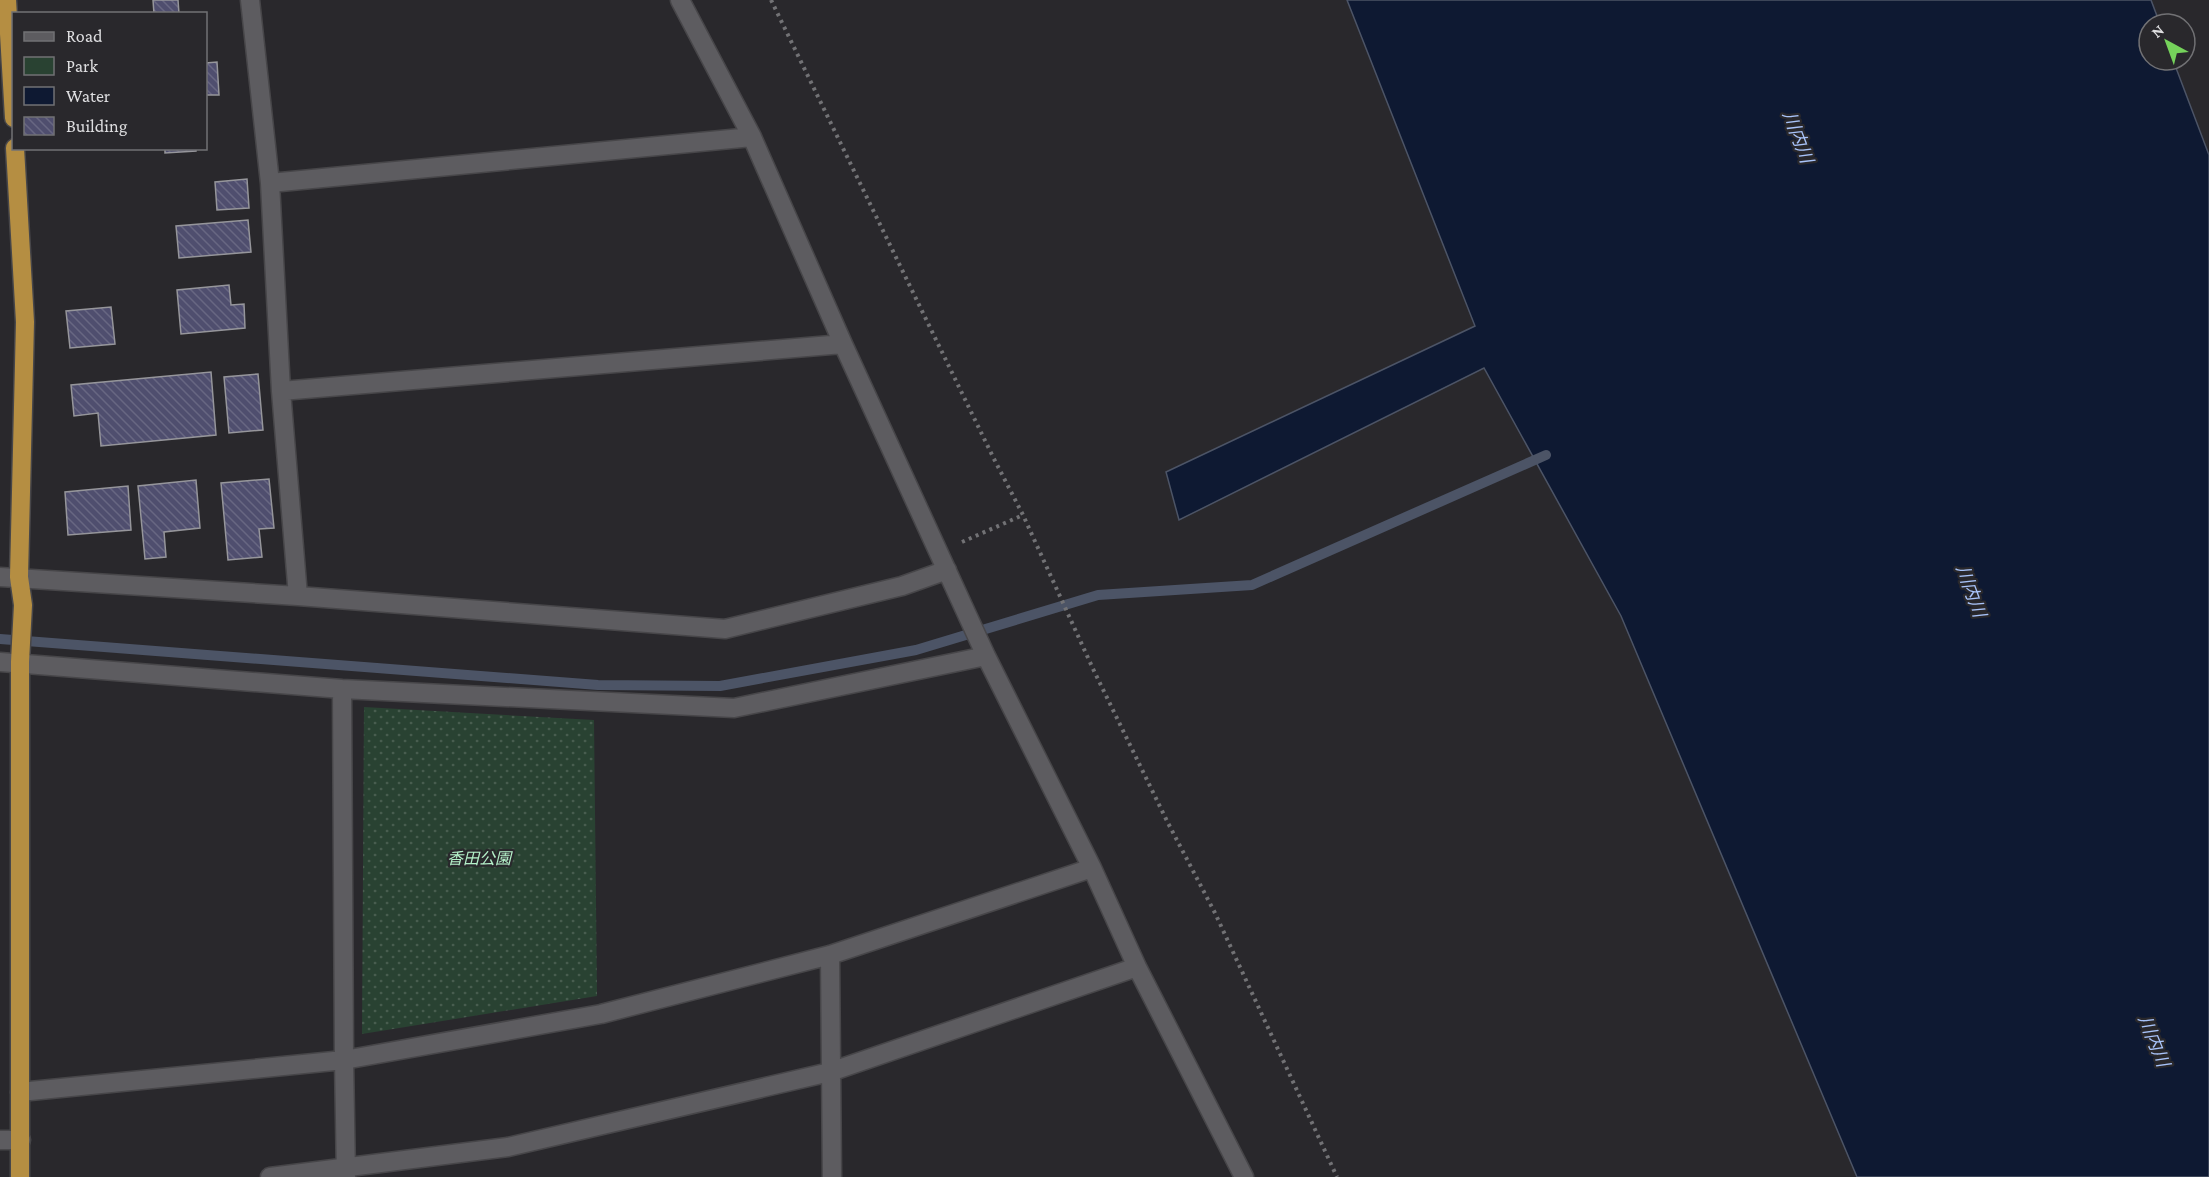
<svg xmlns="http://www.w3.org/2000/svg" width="2209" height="1177" font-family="'Crimson Pro','Noto Sans JP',serif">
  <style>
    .green { fill: url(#green-dots) }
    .water { fill: #0e1932; stroke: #4c5466; stroke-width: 1.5 }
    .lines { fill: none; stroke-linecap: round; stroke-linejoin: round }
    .stream { stroke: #4c5466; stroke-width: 10 }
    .building { fill: url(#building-back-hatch); stroke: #96969b; stroke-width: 1.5 }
    .minor-casing { stroke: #474649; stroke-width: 21 }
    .highway-casing { stroke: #474649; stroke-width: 21 }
    .path { stroke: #727275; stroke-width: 4; stroke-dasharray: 3 4.5; stroke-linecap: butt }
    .minor { stroke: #5d5c60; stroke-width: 18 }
    .highway { stroke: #b58e42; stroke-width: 18 }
    .labels { text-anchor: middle; stroke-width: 4.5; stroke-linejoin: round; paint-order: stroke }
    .park-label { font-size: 16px; font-style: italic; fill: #b4f0c9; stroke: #29282c }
    .water-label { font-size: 18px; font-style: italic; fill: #a8c3f9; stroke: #29282c }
  </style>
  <defs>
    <pattern id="green-dots" width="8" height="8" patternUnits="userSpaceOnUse" patternTransform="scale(1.5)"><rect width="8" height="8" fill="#294232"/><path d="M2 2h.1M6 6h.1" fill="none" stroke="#485d4f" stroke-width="1.8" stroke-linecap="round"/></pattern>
    <pattern id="building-back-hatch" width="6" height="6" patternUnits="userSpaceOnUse" patternTransform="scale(1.5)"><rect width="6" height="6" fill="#4f4e6e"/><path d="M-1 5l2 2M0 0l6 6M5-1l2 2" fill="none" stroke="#686782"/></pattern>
  </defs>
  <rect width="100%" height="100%" fill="#29282c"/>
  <path class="green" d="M364,707L594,720L597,996L362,1034Z"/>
  <path class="water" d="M1347,0H2151L2160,24H2149V60H2173L2209,155V1177H1857L1621,616L1484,368L1179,520L1166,472L1475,326Z"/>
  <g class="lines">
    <path class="stream" d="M0,639L598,685L720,686L916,650L1098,595L1252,585L1546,455"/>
  </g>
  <path class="building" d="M153,0H178L179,14H154Z
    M217,62L219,95H206V63Z
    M165,148H196V151L165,153Z
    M247,179L249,208L217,210L215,182Z
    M248,220L251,252L179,258L176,226Z
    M229,285L231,305L244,304L245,328L181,334L177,290Z
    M111,307L115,344L70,348L66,311Z
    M211,372L216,435L101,446L98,413L74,416L71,385Z
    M258,374L263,430L229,433L224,377Z
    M269,479L274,528L259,529L262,557L228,560L221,483Z
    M196,480L200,528L164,532L166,557L145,559L138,486Z
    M128,486L131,530L68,535L65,492Z"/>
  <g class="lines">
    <defs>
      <path id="minor" d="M250,0L270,183L281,391L298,596
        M680,0L752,137L843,344L986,656L1092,868L1137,967L1244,1177
        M270,183L752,137
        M281,391L843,344
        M0,577L298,596L725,629L902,586L947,570
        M0,662L342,689L734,708L986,656
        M342,689L344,1060L346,1177
        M830,955L832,1177
        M20,1092L344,1060L601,1014L830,955L1092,868
        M0,1140H21
        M270,1177L508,1147L830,1072L1137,967"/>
      <path id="highway" d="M7,0L14,118
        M15,148L25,322L19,577L23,605L20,662V1177"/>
    </defs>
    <use href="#minor" class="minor-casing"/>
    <use href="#highway" class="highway-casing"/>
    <path class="path" d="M771,0L993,457L1023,515L1094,671L1168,823L1215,913L1337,1177
      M962,542L1023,515"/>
    <use href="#minor" class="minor"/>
    <use href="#highway" class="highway"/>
  </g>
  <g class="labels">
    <g class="park-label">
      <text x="479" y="864">香田公園</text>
    </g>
    <g class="water-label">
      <text transform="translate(1798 137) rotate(69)" y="6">川内川</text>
      <text transform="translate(1971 591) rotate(70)" y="6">川内川</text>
      <text transform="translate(2154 1041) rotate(68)" y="6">川内川</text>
    </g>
  </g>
  <rect x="12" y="12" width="195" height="138" fill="#29282c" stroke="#717174" stroke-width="1.5"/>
  <rect x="24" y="32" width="30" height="9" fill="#5d5c60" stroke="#717174" stroke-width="1.5"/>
  <text x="66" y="42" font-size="18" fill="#dedee0">Road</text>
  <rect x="24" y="57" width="30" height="18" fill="#294232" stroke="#717174" stroke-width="1.5"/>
  <text x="66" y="72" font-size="18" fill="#dedee0">Park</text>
  <rect x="24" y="87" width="30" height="18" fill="#0e1932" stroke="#717174" stroke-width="1.5"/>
  <text x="66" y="102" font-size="18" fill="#dedee0">Water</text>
  <rect x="24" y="117" width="30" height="18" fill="url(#building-back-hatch)" stroke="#717174" stroke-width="1.5"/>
  <text x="66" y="132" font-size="18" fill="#dedee0">Building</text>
  <g transform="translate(2167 42) rotate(319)"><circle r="28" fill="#29282c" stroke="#717174" stroke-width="1.5"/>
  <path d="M0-4.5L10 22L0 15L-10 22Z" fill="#75d25b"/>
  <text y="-9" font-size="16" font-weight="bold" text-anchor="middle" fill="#dedee0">N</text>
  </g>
</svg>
